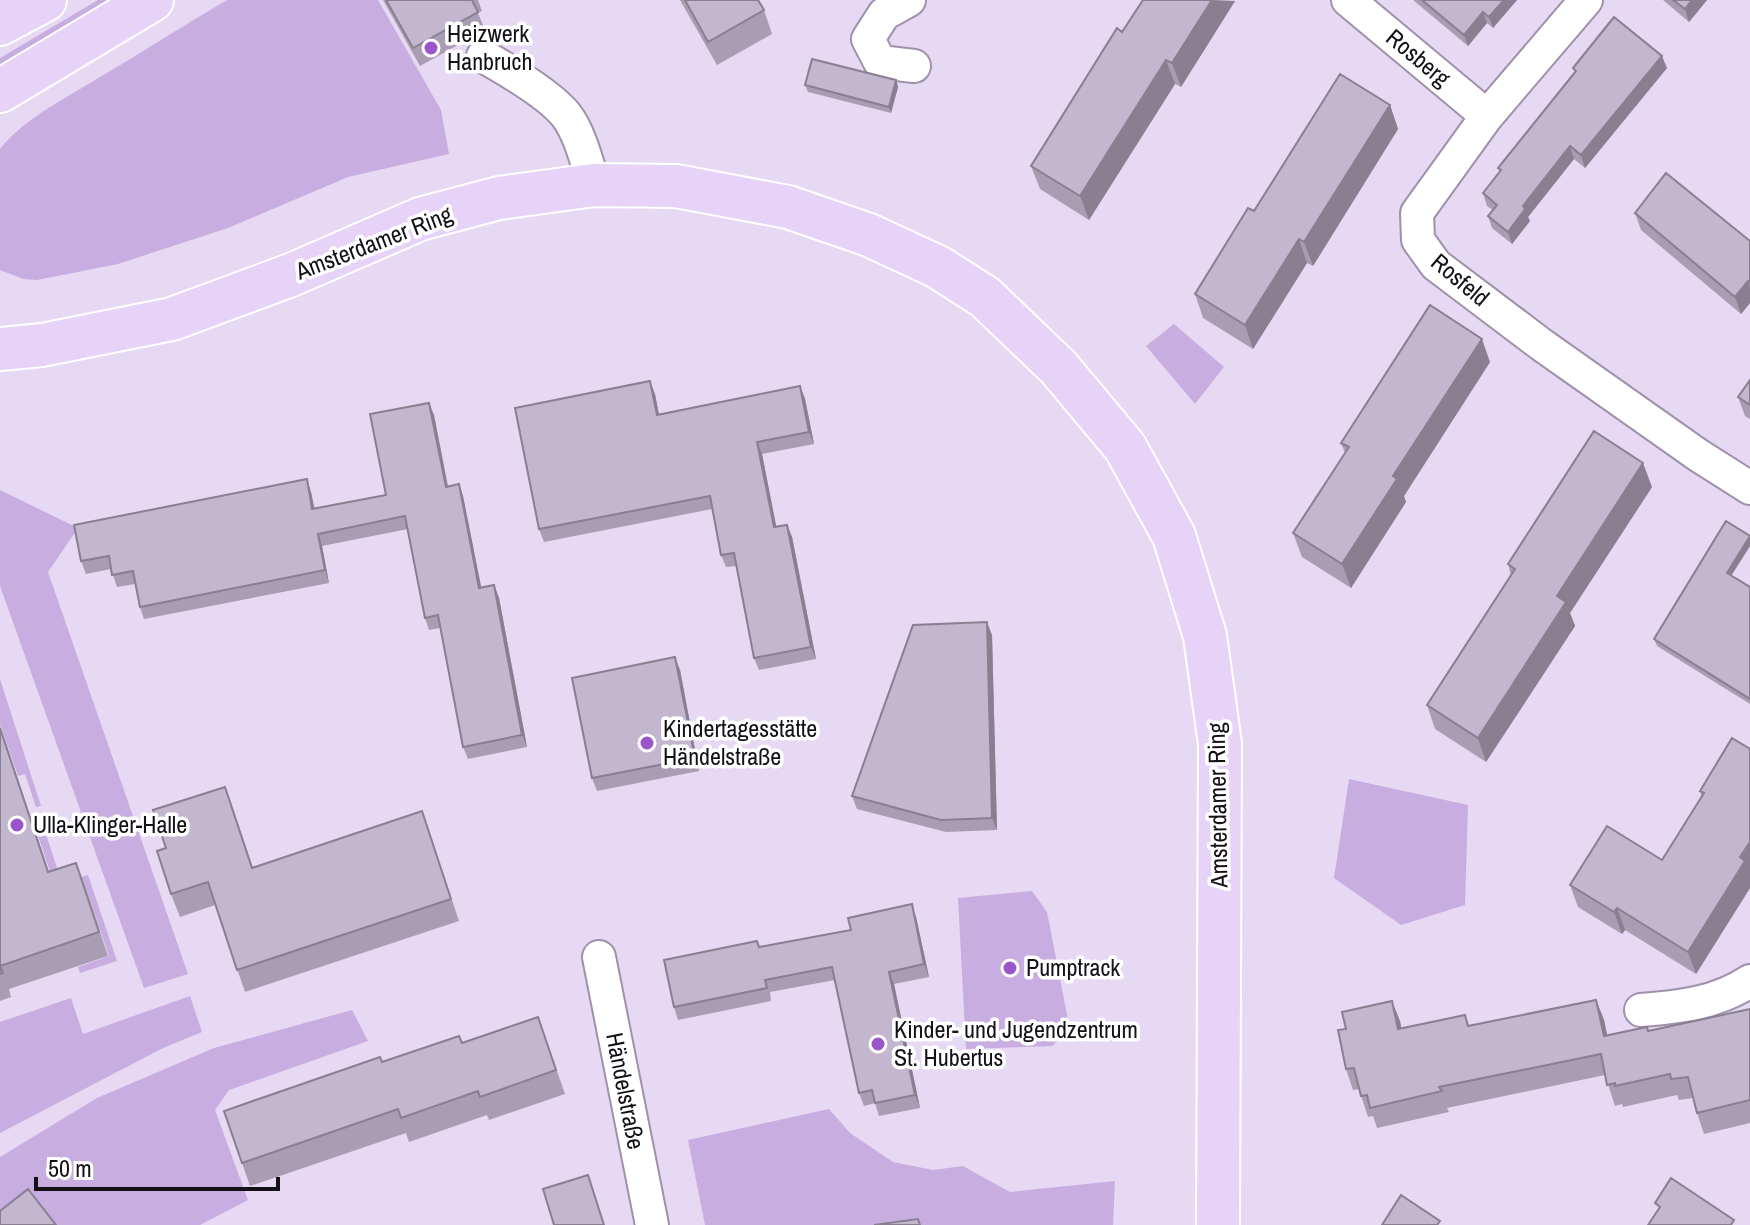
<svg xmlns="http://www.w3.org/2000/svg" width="1750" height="1225" font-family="'Archivo Narrow',sans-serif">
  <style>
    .green { fill: #c8ade0 }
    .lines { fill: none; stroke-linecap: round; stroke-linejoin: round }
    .minor-casing { stroke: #9e91a9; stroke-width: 36 }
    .major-casing { stroke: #fff; stroke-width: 46 }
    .minor { stroke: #fff; stroke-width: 32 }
    .major { stroke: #e6d3f7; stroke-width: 42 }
    .wall { fill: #a89db2 }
    .shaded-wall { fill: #887f91 }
    .building { fill: #c3b6cf; stroke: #887f91; stroke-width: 2 }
    .poi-dot { fill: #9955c9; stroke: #fff; stroke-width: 3 }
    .labels { text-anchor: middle; stroke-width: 7; stroke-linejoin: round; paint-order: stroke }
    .poi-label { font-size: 24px; fill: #141018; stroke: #fff; text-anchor: start }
    .street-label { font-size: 24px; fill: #141018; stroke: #fff }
  </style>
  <rect width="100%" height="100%" fill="#e7d9f3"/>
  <path class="green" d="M98,0H121L0,74V58Z
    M227,0H378L441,110L449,154L348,177L228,228L118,264L37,280L23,279L0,270V149C26,117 65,99 100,77C143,52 184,25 227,0Z
    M1174,324L1224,367L1195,404L1146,346Z
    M0,490L78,528L48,572L188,974L144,988L0,586Z
    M0,679L41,806L36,807L25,774L18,776L0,724Z
    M1349,779L1468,805L1465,905L1401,925L1334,878Z
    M41,819L62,883L88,875L117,961L80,973L78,967L109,956L85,887L58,895L33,821Z
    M1032,891L1047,912L1069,1025L1053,1046L966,1049L958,898Z
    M190,996L202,1032L163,1048L0,1133V1022L71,998L83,1034Z
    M352,1010L368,1041L229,1090L215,1110L248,1200L200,1225H56L39,1202L0,1225V1157L97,1098L214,1048Z
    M829,1109L850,1133L893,1162L933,1170L963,1166L1010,1192L1115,1181L1113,1225H705L688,1140Z"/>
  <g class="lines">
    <defs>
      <path id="minor" d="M909,0L884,14L868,39L880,62L914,66
        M1348,0L1487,116
        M1586,0L1487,116L1417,213L1418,240L1436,265L1542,345L1698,455L1750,488
        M483,56C506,69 550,95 566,115C580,133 587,163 594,185
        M599,957L652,1225
        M1641,1010C1680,1007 1717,1003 1750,981"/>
      <path id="major" d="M0,24L45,0
        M0,91L152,0
        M0,349L42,345L172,319L291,275L420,219L499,198L594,185L676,186L788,207L869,235L938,267L985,297L1059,368L1125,447L1174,536L1205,636L1220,744L1218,1225"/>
    </defs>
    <use href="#minor" class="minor-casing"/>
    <use href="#major" class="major-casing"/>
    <use href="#minor" class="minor"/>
    <use href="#major" class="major"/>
  </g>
  <path class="wall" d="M383,0H478L482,11L478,13L485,30L420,66Z
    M680,0H758L764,10L772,34L717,65Z
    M1143,0L1235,1L1181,87L1175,84L1089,220L1040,189L1031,166L1122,32Z
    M1413,0H1517L1493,28L1487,23L1468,46Z
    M1663,0H1707L1689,22Z
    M1573,68H1667L1585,168L1574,159L1528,217L1530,221L1512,244L1492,228L1488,216L1493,210L1487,206L1483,193L1500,172L1498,168L1575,73Z
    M896,80L898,87L891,113L808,92L805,85Z
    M1390,105L1398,129L1313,266L1307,263L1253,349L1203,318L1195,294L1254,211Z
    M1635,213L1750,241V303L1741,314L1641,230Z
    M1490,362L1404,496L1406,502L1351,588L1302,557L1293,533L1345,453L1341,443Z
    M1750,380V419L1745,416L1738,397Z
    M800,386L805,399L814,444L762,454L776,527L787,525L792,537L816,659L759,670L754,658L736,566L726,567L721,555L712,509L544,542L539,529L655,394L659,414Z
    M434,415L448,486L459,484L463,496L481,588L494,585L499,598L527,747L468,759L463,747L440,628L429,630L425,618L408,529L322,546L329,583L144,619L140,607L135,584L117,587L111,569L86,574L81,561L311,492L314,508L386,495Z
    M1652,487L1570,613L1575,626L1486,762L1435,729L1427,705L1511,575L1508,564Z
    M1750,536V546L1731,576L1750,587V704L1657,646L1654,639Z
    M992,635L997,830L946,832L857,809L852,796Z
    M680,670L699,771L597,791L592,778Z
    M0,726L49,872L85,887L108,956L9,989L11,997L0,1001Z
    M1750,749V888L1696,974L1625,930L1622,934L1578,907L1570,885L1662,860L1702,797L1700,791Z
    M233,809L253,868L430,834L459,921L245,992L215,905L180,917L171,894L166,848Z
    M916,917L929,977L894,984L920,1108L879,1116L875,1103L864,1106L859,1093L835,980L770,992L771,1001L678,1020L674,1007L760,947Z
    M1596,1000L1604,1020L1607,1036L1649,1031L1750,1009V1123L1704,1134L1697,1113L1693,1098L1679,1100L1677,1095L1623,1107L1622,1104L1615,1106L1605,1075L1447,1108L1449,1112L1377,1128L1373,1116L1368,1117L1359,1089L1353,1090L1346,1069V1029L1400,1021L1401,1028L1465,1015L1469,1026Z
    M538,1017L565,1094L489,1120L487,1115L409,1142L406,1133L250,1186L224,1111L382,1062L462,1043Z"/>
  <path class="shaded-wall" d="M1212,0L1235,1L1181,87L1172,63Z
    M1504,0H1517L1493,28L1489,17Z
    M1692,0H1707L1689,22L1685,9Z
    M1483,12L1487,23L1468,46L1464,35Z
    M1662,56L1667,68L1585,168L1581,155Z
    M1166,60L1175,84L1089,220L1080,196Z
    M896,80L898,87L891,113L889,107Z
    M1390,105L1398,129L1313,266L1304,242Z
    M1570,146L1574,159L1528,217L1530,221L1512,244L1508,232L1523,206Z
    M1299,239L1307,263L1253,349L1245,325Z
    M1748,281L1750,288V303L1741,314L1735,297Z
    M1482,339L1490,362L1404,496L1406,502L1351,588L1342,564L1393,476Z
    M650,381L655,394L661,427L657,415Z
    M800,386L805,399L814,444L809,432Z
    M429,403L434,415L450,499L446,487Z
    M757,442L762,454L779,540L774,527Z
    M1643,463L1652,487L1570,613L1575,626L1486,762L1478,738L1557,596Z
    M307,479L311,492L317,522L312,509Z
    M459,484L463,496L484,601L479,588Z
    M787,525L792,537L816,659L811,647Z
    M318,534L322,546L329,583L325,570Z
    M1750,536V546L1729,579L1727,573Z
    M494,585L499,598L527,747L522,735Z
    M987,622L992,635L997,830L992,818Z
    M675,657L680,670L699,771L695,758Z
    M1750,842V888L1696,974L1688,952Z
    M912,904L916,917L929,977L924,964Z
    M1617,908L1625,930L1622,934L1614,912Z
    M889,972L894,984L920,1108L915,1095Z
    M1596,1000L1604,1020L1612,1057L1604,1036Z
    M1392,1001L1400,1021L1405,1050L1398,1029Z"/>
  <path class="building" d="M386,0H472L478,12L413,48Z
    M685,0H758L764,10L708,42Z
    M1143,0H1212L1172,63L1166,60L1080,196L1031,166L1117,28L1122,32Z
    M1422,0H1504L1489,17L1483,12L1464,35Z
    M1673,0H1692L1685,9Z
    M1614,17L1662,56L1581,155L1570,146L1523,206L1525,209L1508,232L1488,216L1497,205L1483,193L1501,170L1498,168L1576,71L1573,68Z
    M812,59L896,80L889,107L805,85Z
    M1340,74L1390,105L1304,242L1299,239L1245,325L1195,294L1248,208L1254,211Z
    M1666,173L1750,241V283L1748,281L1735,297L1635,213Z
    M1430,305L1482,339L1393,476L1397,479L1342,564L1293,533L1349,447L1341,443Z
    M1750,380V405L1738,397Z
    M650,381L657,415L800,386L809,432L757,442L774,527L787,525L811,647L754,658L734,553L721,555L710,496L539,529L515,408Z
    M429,403L446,487L459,484L479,588L494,585L522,735L463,747L438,615L425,618L405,516L318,534L325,570L140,607L133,571L112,575L109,556L81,561L74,525L307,479L312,509L386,495L370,414Z
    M1594,431L1643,463L1557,596L1566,602L1478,738L1427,705L1515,569L1508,564Z
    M1726,521L1750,536L1727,573L1750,587V699L1654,639Z
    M987,622L992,818L941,820L852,796L913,625Z
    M675,657L695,758L592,778L572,678Z
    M0,728L48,872L76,863L99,932L0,966L3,973L0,974Z
    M1732,738L1750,749V842L1740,857L1745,861L1688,952L1617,908L1614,912L1570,885L1607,826L1662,860L1704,793L1700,791Z
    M225,787L252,868L422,811L451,899L237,970L208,882L171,894L157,851L166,848L153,810Z
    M912,904L924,964L889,972L915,1095L875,1103L872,1090L859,1093L832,967L765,980L767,988L674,1007L664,960L757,941L759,947L851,930L848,918Z
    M1596,1000L1604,1036L1647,1027L1648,1031L1750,1009V1100L1697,1113L1688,1077L1671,1079L1670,1074L1615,1086V1083L1607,1085L1601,1054L1439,1087L1442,1091L1370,1108L1367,1095L1361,1096L1354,1068L1346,1069L1338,1030L1346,1029L1342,1012L1392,1001L1398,1029L1465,1015L1468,1026Z
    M538,1017L556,1070L480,1097L478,1091L401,1118L398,1109L242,1163L224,1111L380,1057L382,1062L459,1036L462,1043Z
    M588,1175L604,1225H554L543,1189Z
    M1671,1178L1734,1220L1731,1225H1648L1660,1207L1655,1203Z
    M28,1189L56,1225H0V1211Z
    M1401,1195L1440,1221L1437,1225H1382Z
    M918,1219L920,1225H874Z"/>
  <g class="poi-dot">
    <circle cx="431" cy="48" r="8"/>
    <circle cx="647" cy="743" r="8"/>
    <circle cx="17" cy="825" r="8"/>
    <circle cx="1010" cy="968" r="8"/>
    <circle cx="878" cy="1044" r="8"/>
  </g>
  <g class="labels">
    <g class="poi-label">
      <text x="447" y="42">Heizwerk<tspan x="447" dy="28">Hanbruch</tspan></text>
      <text x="663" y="737">Kindertagesstätte<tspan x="663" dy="28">Händelstraße</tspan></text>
      <text x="33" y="833">Ulla-Klinger-Halle</text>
      <text x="1026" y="976">Pumptrack</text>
      <text x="894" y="1038">Kinder- und Jugendzentrum<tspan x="894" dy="28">St. Hubertus</tspan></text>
    </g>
    <g class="street-label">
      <text transform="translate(1418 58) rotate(40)" y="8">Rosberg</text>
      <text transform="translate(374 243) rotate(-21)" y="8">Amsterdamer Ring</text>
      <text transform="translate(1460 280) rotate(40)" y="8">Rosfeld</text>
      <text transform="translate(1218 805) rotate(-91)" y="8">Amsterdamer Ring</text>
      <text transform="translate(625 1091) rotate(79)" y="8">Händelstraße</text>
    </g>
  </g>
  <path d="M36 1177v12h242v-12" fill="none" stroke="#141018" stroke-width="4"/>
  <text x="48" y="1177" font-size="24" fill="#141018" stroke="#ffffff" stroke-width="6" paint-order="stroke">50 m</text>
</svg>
